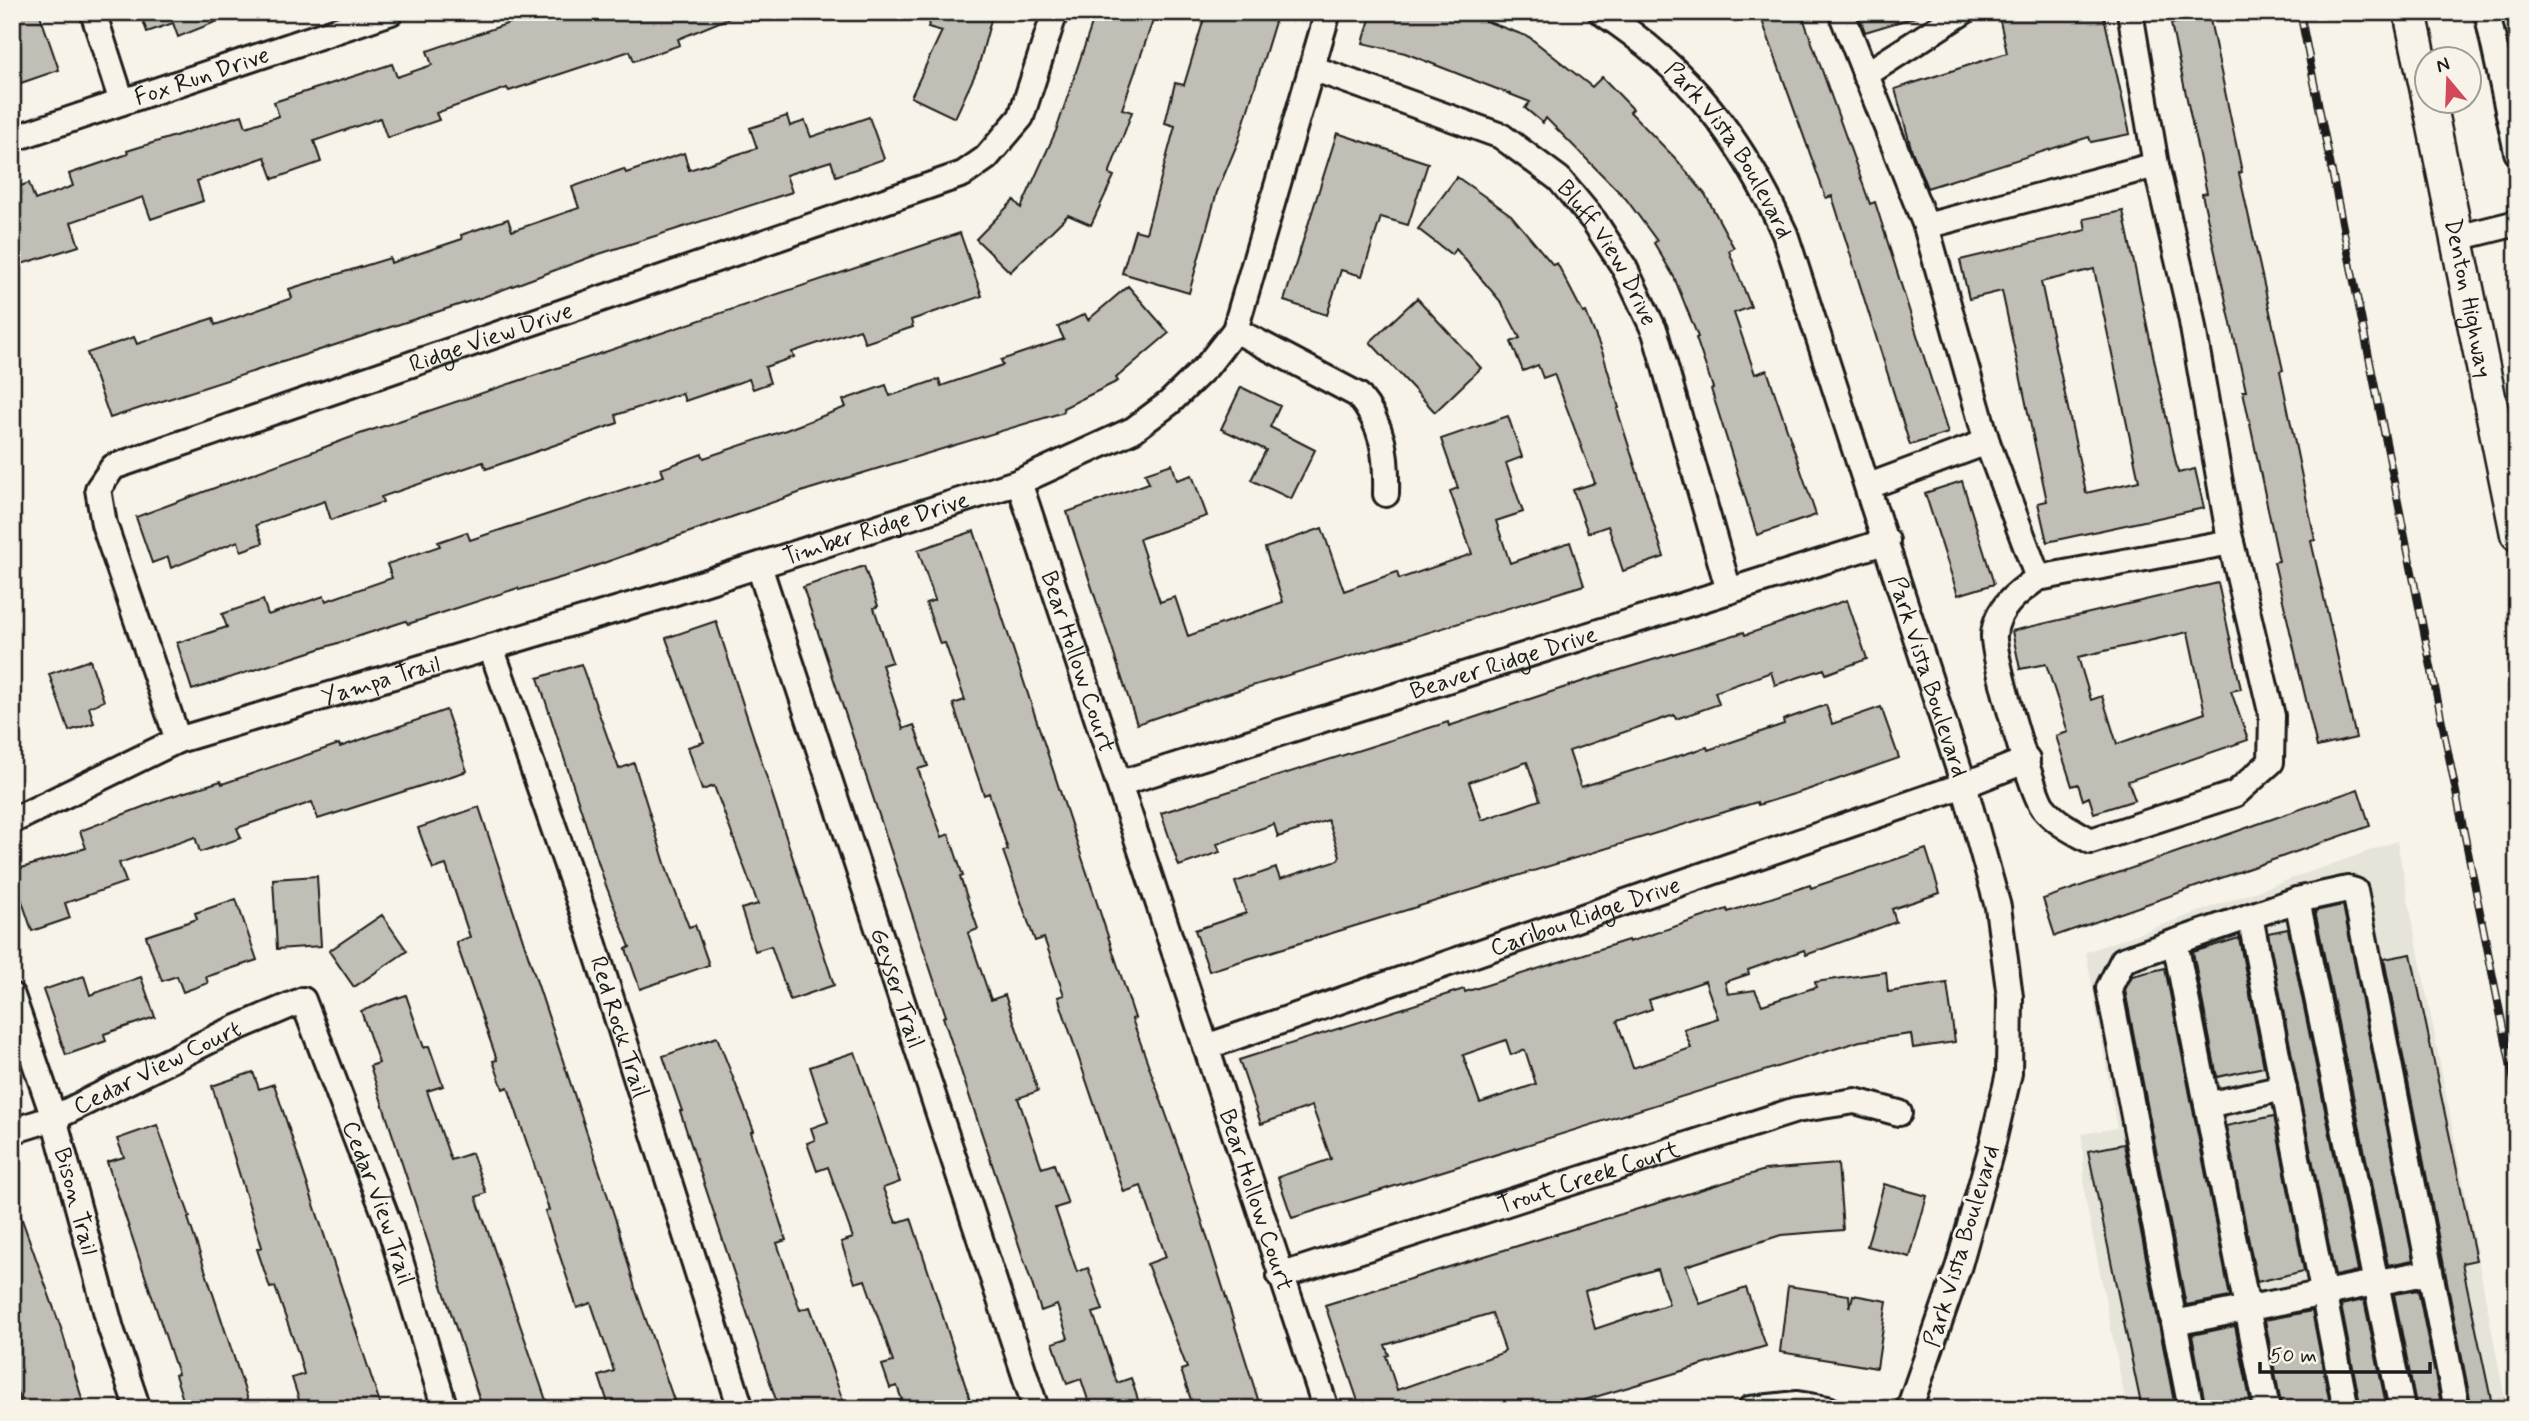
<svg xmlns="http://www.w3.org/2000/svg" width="2529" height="1421" font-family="Mynerve,sans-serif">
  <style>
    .built { fill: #e6e3d9 }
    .building { fill: #c0beb5; stroke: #1c1c1c; stroke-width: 2; fill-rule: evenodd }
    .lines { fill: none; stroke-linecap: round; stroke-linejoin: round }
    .minor-casing { stroke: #1c1c1c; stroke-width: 30 }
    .major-casing { stroke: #1c1c1c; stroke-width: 37 }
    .minor { stroke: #f7f3e8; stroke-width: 24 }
    .major { stroke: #f7f3e8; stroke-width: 32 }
    .rail-casing { stroke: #1c1c1c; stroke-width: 8 }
    .rail { stroke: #f7f3e8; stroke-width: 5; stroke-dasharray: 16; stroke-linecap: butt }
    .labels { text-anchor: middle; stroke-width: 6; stroke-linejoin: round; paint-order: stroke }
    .street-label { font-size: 24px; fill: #1c1c1c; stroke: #f7f3e8 }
  </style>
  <rect width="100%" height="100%" fill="#f7f3e8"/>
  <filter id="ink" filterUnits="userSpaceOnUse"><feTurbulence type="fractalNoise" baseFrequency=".0143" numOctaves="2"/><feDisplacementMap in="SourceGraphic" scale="14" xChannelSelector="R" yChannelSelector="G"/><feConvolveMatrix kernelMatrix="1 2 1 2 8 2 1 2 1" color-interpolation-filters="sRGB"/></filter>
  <g filter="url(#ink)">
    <path class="built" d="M2397,841L2507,1409H2127L2085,1197L2082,1134L2117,1128L2086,952Z"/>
    <path class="building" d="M12,12H39L59,70L12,86Z
      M140,12H232L233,15L178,37L173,23L147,32Z
      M542,12L741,13L678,39L680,45L634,61L630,51L509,91L507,88L436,113L439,120L387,138L380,118L314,141L321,162L273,179L265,157L197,181L203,201L151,219L143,197L71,222L79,246L12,267V189L29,183L35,200L73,186L69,174L128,154L127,151L242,115L246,127L279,116L274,102L392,64L397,77L432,65L427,51Z
      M933,12H993L978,68L955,118L911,97L942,31L928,27Z
      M1096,12H1156L1122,109L1132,112L1109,174L1114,176L1091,225L1068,215L1010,272L976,239L1014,200L1021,208L1056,131Z
      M1206,12H1278L1238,142L1217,192L1189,293L1122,273L1135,230L1146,233L1175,126L1165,123L1175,83L1184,85Z
      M1372,12H1461L1529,37L1592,87L1602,77L1633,109L1630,112L1676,159L1705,194L1734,248L1729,251L1751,307L1734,313L1755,374L1767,370L1816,515L1757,535L1711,389L1713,388L1696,338L1698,337L1674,277L1654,243L1657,241L1626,199L1546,118L1543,123L1525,108L1530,102L1405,53L1363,43Z
      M1759,12H1801L1870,204L1875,202L1948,433L1910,445L1832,196L1826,198Z
      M1858,12H1914L1915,17L1865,32Z
      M1998,12H2103L2130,134L2091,142L2089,137L1927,188L1912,151L1895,89L2007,53Z
      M2209,15L2242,172L2239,173L2283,370L2280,371L2315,540L2311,541L2356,738L2317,747L2274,562L2279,561L2243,391H2246L2202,194L2207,193L2171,24Z
      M787,116L790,126L805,121L811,137L869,117L884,159L836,176L831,161L786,175L792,192L596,255L483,297L110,418L87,353L134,337L137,344L213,318L215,325L292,298L289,289L390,258L391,263L462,239L461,235L508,219L512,231L579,208L572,187L624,169L626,173L684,153L689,170L757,148L750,128Z
      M1337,133L1428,163L1408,225L1381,217L1362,276L1341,270L1327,315L1284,301Z
      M1457,177L1511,215L1553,265L1557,263L1583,313L1586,312L1603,354L1619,408L1617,409L1664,557L1623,571L1608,526L1588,533L1573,490L1595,483L1554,374L1543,378L1538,365L1523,371L1511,342L1520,338L1501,302L1456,249L1452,255L1418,229Z
      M2123,211L2178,473L2195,469L2204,508L2047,542L2038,503L2047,501L2002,291L1969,299L1960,260L2086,230L2084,219ZM2094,269L2139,481L2086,493L2041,282Z
      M960,233L982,296L911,320L913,327L865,343L860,329L792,352L794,357L765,367L770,383L753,389L749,379L685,401L682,393L616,415L618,423L486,469L483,462L381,497L383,502L331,520L325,501L256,525L263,543L241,551L238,541L171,568L168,557L152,563L136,517L360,434Z
      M1128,286L1169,333L1116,378L1118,381L1063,408L1064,412L807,490L573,574L519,590L518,588L408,624L406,621L192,690L177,643L227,627L222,614L263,600L268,615L324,596L326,601L392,578L387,564L440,546L438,542L467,532L470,540L664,476L661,469L702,454L704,458L786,430L846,407L843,400L886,385L890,396L939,379L941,386L1003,365L1001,360L1064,339L1058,327L1085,314L1088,320Z
      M1417,298L1481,368L1435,412L1370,342Z
      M1241,387L1280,406L1270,427L1315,450L1291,499L1251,480L1266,450L1221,429Z
      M1508,416L1522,457L1506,463L1523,512L1496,521L1510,563L1570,542L1584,585L1219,696L1137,724L1067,512L1149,483L1145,473L1172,464L1177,480L1192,475L1207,516L1139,539L1160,602L1175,597L1188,636L1283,602L1265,548L1322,528L1344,591L1397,572L1399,579L1472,554L1450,491L1458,488L1441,439Z
      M1962,481L1994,584L1958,595L1925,493Z
      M974,531L1135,1018L1132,1019L1186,1170L1261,1409H1194L1181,1370L1187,1368L1147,1264L1166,1257L1141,1186L1124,1192L1058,997L1064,995L1044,938L1035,941L1003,851L1008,850L989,793L984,795L953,704L965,700L945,643L940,644L926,603L935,600L918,550Z
      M864,566L878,606L874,608L892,662L882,665L903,729L914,725L928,766L918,769L942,837L949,834L963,876L960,877L978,929L968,933L991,1000L1005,995L1038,1091L1018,1098L1042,1168L1054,1164L1068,1204L1055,1208L1077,1272L1088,1268L1103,1310L1093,1313L1117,1383L1131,1378L1141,1409H1091L1081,1379L1067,1384L1053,1343L1068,1338L1057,1305L1041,1311L943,1017L946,1016L803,587Z
      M2218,583L2241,689L2231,691L2248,740L2128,781L2135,800L2094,813L2089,797L2083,800L2078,784L2072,786L2056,736L2068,732L2046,664L2020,669L2012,631ZM2188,632L2205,713L2117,744L2102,696L2091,700L2078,657Z
      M1847,600L1867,659L1826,674L1824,669L1775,685L1771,672L1715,692L1719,704L1676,719L1674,715L1569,751L1581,787L1707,747L1708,750L1784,724L1783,720L1826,705L1832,724L1881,707L1899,758L1807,790L1758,805L1757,802L1209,971L1195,930L1246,913L1235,882L1276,868L1280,879L1338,860L1340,856L1328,820L1278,837L1274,824L1217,844L1220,852L1179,866L1161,813L1448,722L1449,726L1584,681L1744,632L1745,635ZM1527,762L1540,800L1482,820L1469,782Z
      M716,621L834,985L790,1000L771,946L755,951L741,909L758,904L714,786L702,790L688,747L704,742L666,638Z
      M90,660L104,701L89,707L94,723L69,731L49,674Z
      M581,664L619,769L634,763L668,873L689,927L695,925L709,965L640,989L626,949L630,947L605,883L538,678Z
      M446,710L467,771L318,819L312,802L237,828L241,838L200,852L195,837L119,863L126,882L65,903L70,918L32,931L12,871L86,848L80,831L166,798L221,781L222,784L339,744L340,747Z
      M2358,789L2370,826L2055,936L2043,899Z
      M479,807L619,1230L635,1288L677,1409H610L599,1376L614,1371L591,1303L577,1308L545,1211L549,1210L531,1155L508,1087L503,1089L493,1061L497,1060L456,942L470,937L446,865L433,869L418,828Z
      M1926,849L1940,893L1892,909L1896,922L1806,955L1804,950L1748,970L1749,974L1725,982L1728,994L1755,990L1762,1005L1816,987L1815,982L1886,972L1888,992L1947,983L1955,1042L1913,1048L1911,1034L1860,1041L1292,1218L1278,1177L1331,1159L1312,1106L1261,1124L1239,1060L1464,989L1465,992L1628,940L1629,942L1727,909L1728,912L1810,885L1811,888ZM1705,981L1718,1018L1684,1029L1691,1048L1633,1068L1617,1021L1652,1009L1649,1000ZM1506,1040L1511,1055L1525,1050L1536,1084L1480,1103L1463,1055Z
      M317,876L321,946L277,949L273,879Z
      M236,899L257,960L206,977L208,983L183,992L177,976L162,981L146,936L197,919L195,913Z
      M2343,905L2413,1260L2388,1265L2315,911Z
      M382,915L407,951L354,987L329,951Z
      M2288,929L2358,1271L2335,1276L2268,933Z
      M2239,938L2264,1067L2217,1077L2193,952Z
      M2411,954L2476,1260L2462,1263L2493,1409H2472L2384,959Z
      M2165,968L2230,1297L2186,1305L2125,990L2132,976Z
      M84,976L90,995L141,977L155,1017L104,1034L106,1041L66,1055L43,990Z
      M406,995L424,1048L429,1046L443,1086L427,1091L451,1160L472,1153L486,1193L476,1197L549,1409H483L477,1392L370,1066L379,1063L361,1011Z
      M717,1037L754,1131L751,1132L786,1240L777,1243L800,1310L810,1307L844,1404L831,1409H779L680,1111H682L663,1056Z
      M855,1052L900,1182L883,1188L896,1223L911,1218L973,1409H905L897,1386L890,1388L882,1365L893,1362L887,1343L865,1280L855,1283L841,1242L853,1238L828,1167L817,1171L807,1143L815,1140L811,1128L828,1122L810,1067Z
      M253,1072L259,1089L274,1084L382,1409H302L292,1378L304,1374L299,1356L275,1287L270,1288L257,1249L262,1247L212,1086Z
      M2274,1116L2304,1271L2257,1282L2226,1126Z
      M157,1125L190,1217L188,1218L251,1409H186L175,1375L178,1374L107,1162L124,1157L117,1139Z
      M2124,1144L2174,1402L2142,1409L2088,1151Z
      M1838,1164L1843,1230L1781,1235L1686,1266L1700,1304L1746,1288L1766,1346L1555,1409H1353V1406L1359,1404L1325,1305L1765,1170ZM1657,1269L1669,1304L1595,1329L1585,1291ZM1492,1313L1505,1350L1502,1353L1397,1390L1386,1356L1389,1355L1385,1345Z
      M1884,1184L1927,1196L1910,1257L1867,1246Z
      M15,1200L62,1331L85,1409H23L12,1378V1201Z
      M1788,1286L1849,1295L1850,1308L1853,1295L1887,1301L1877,1368L1780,1352Z
      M2418,1290L2442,1409H2417L2394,1294Z
      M2364,1300L2387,1409H2361L2341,1305Z
      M2312,1311L2331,1409H2282L2265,1320Z
      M2235,1326L2252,1409H2206L2192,1335Z"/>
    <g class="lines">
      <defs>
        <g id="minor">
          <path d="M93,12L122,102"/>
          <path id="s1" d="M1601,12C1690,70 1741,138 1785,234L1964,785L1998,907L2010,997L2009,1073L1992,1146L1959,1265L1909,1409"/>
          <path d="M1841,12L1926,226L1987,442L2038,578C2018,592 1996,608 1994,635C1992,654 2032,793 2043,807C2056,823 2073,831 2091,841L2235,794L2271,762L2272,716L2229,534L2191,316L2156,165L2130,12"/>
          <path d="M2487,12L2517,152"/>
          <path id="s2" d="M1312,68L1501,136L1559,179L1594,221L1624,267L1655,332L1729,591"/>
          <path d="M1865,75L1963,12"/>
          <path id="s3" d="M12,139L391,12"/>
          <path d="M1926,226L2156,165"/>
          <path d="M2457,238L2517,223"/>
          <path d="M1235,330L1358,395C1384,426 1387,455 1386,494"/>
          <path id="s4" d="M1019,482L1326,1409"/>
          <path d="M1869,486L1987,442"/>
          <path id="s5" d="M759,566L1036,1409"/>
          <path d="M2038,578L2231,542"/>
          <path id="s6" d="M491,647L589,929L741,1409"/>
          <path id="s7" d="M178,740L104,524L98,489L113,467L963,174L986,158L1021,117L1055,12"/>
          <path id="s8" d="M1121,783L1887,541"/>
          <path id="s9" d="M12,821L178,740L666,595L1019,482L1133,430L1169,403L1207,366L1235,330L1328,12"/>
          <path d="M2297,900L2402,1409"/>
          <path d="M2250,916L2346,1409"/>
          <path d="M2175,942L2267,1409"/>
          <path id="s10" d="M12,996L54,1118L111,1329L138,1409"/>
          <path id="s11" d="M1206,1047L1964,785L2027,760"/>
          <path d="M2207,1105L2284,1088"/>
          <path id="s12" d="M12,1131L54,1118L225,1033L303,1000L390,1227L445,1409"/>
          <path id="s13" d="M1280,1276L1796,1110L1855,1101L1899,1113"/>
          <path d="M2174,1323L2430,1272"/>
          <path d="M1750,1409L1797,1404L1828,1409"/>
          <path d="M2191,1409L2109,988L2123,960L2297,900L2348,889L2355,891L2457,1409"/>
        </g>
        <g id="major">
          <path d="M2410,12L2428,96"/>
          <path id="s14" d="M2429,102L2517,534"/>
        </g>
      </defs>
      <use href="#minor" class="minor-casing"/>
      <use href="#major" class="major-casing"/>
      <use href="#minor" class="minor"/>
      <use href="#major" class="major"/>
      <defs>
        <path id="rail" d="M2300,12L2517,1097"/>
      </defs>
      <use href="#rail" class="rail-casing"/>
      <use href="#rail" class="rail"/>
    </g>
  </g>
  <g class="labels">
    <g class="street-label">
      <text dy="8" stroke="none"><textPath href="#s3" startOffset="200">Fox Run Drive</textPath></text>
      <text dy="8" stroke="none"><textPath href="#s1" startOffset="191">Park Vista Boulevard</textPath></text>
      <text dy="8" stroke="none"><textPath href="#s2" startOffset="362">Bluff View Drive</textPath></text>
      <text dy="8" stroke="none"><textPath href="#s14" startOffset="200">Denton Highway</textPath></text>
      <text dy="8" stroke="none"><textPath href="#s7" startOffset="690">Ridge View Drive</textPath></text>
      <text dy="8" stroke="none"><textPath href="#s9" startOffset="914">Timber Ridge Drive</textPath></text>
      <text dy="8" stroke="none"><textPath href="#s4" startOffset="189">Bear Hollow Court</textPath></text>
      <text dy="8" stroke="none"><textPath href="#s8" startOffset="401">Beaver Ridge Drive</textPath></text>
      <text dy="8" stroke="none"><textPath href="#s1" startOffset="758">Park Vista Boulevard</textPath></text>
      <text dy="8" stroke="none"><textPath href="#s9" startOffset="396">Yampa Trail</textPath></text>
      <text dy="8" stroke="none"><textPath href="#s11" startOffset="401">Caribou Ridge Drive</textPath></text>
      <text dy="8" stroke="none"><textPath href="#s5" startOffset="444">Geyser Trail</textPath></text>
      <text dy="8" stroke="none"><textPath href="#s6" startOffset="401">Red Rock Trail</textPath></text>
      <text dy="8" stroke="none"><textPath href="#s12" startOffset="159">Cedar View Court</textPath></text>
      <text dy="8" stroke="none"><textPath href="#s13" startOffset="324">Trout Creek Court</textPath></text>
      <text dy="8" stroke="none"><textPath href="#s4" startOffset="756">Bear Hollow Court</textPath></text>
      <text dy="8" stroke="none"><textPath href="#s10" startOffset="215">Bison Trail</textPath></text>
      <text dy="8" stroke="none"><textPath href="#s12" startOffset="536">Cedar View Trail</textPath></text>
      <text transform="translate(1961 1246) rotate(-73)" y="8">Park Vista Boulevard</text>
    </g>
  </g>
  <rect width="2529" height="1421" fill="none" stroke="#f7f3e8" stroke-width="42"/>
  <rect x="21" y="21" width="2487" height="1379" fill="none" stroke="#1c1c1c" stroke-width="2.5" filter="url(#ink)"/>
  <g transform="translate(2448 80) rotate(341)"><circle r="33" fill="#f7f3e8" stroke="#9f9d96" stroke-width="2"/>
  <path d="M0-5L12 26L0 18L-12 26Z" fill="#d1495b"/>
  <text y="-10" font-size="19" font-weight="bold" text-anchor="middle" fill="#1c1c1c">N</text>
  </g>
  <path d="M2260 1362v10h170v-10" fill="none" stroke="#1c1c1c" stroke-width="3.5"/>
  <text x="2270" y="1362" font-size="21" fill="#1c1c1c" stroke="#f7f3e8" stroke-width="5" paint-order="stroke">50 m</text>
</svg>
